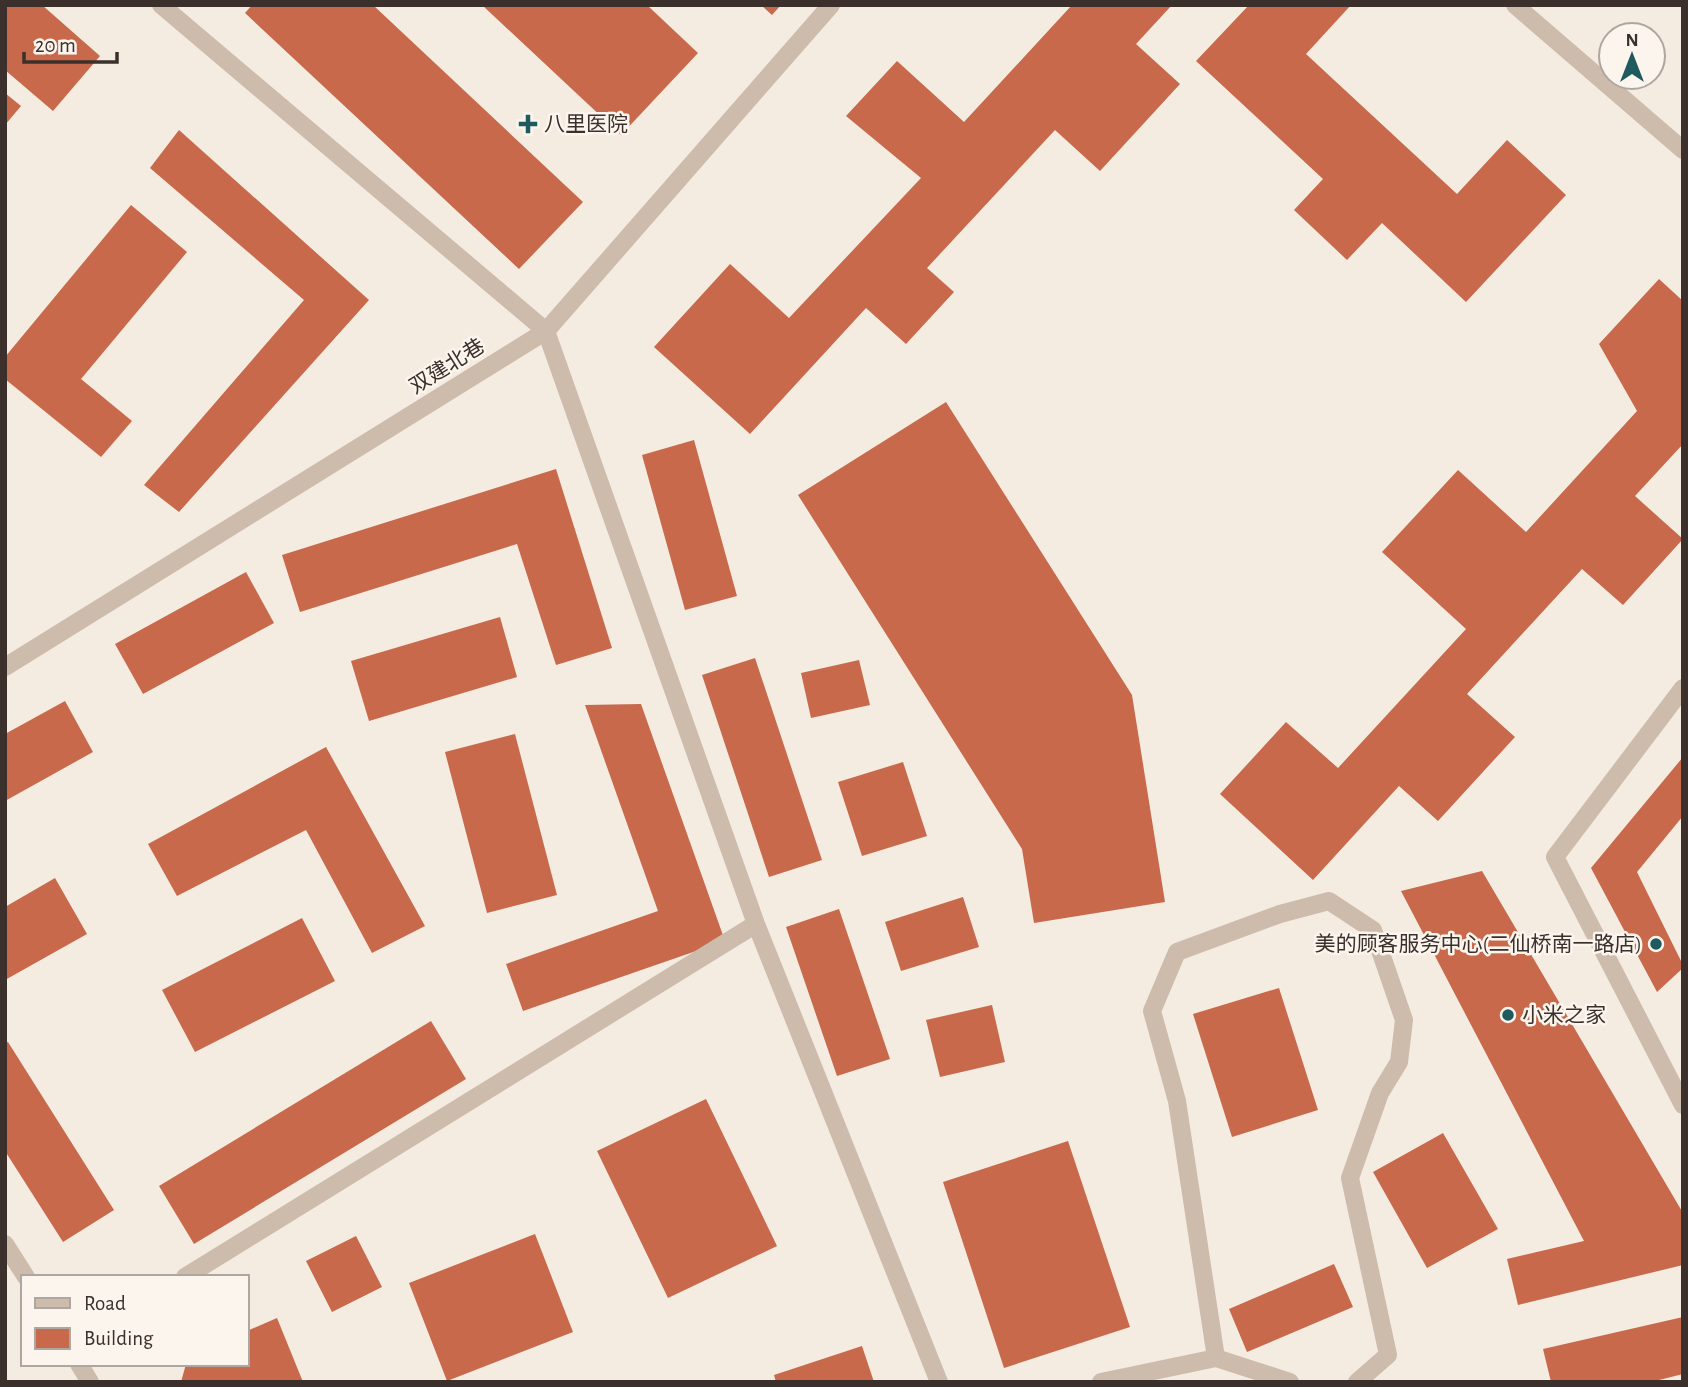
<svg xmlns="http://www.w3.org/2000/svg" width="1688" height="1387" font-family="'Alegreya Sans','Noto Sans SC',sans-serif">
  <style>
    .building { fill: #c8694b }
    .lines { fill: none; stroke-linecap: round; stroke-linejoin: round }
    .minor { stroke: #cdbbac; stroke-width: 18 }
    .poi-dot { fill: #1f5a5e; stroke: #fbf5ee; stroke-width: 2.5 }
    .labels { text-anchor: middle; stroke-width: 5; stroke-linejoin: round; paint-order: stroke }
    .poi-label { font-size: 21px; fill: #3b302b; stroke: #fbf5ee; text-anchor: start }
    .street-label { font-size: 21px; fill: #3b302b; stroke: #fbf5ee }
  </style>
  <rect width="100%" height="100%" fill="#f4ebe1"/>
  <path class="building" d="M5,5H42L100,56L53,111L5,70Z
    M252,5H373L583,202L519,269L245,13Z
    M482,5H647L698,53L621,135Z
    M761,5H781L772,15Z
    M1072,5H1172L1136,44L1180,84L1100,171L1055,130L927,268L954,292L906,344L866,308L750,434L654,347L730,264L789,318L921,178L846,116L897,61L964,122Z
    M1249,5H1351L1306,54L1457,194L1507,140L1566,195L1466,302L1382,223L1347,260L1294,210L1323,179L1196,61Z
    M5,93L21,106L5,125Z
    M179,130L369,300L179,512L144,485L304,300L150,168Z
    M131,205L187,252L81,379L132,421L101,457L5,379V357Z
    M1659,279L1683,301V444L1635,496L1683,539L1623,605L1582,569L1467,694L1515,737L1438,821L1399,786L1313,880L1220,794L1286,722L1338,768L1466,629L1382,552L1458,470L1526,532L1637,411L1599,344Z
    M946,402L1132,695L1165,902L1034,923L1022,849L798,495Z
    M694,440L737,596L685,610L642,455Z
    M556,469L612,648L556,665L517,544L300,612L282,555Z
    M246,572L274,623L143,694L115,644Z
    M500,617L517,677L369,721L351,661Z
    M755,658L822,860L769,877L702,675Z
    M859,660L870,705L811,718L801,673Z
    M65,701L93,752L5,801V734Z
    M641,704L725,941L523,1011L506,964L658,911L585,705Z
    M515,734L557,895L487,913L445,752Z
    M326,747L425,926L372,953L306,830L177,896L148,844Z
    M1683,757V816L1637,872L1683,965V968L1657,992L1591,868Z
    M903,762L927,836L862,856L838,782Z
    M1482,871L1683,1213V1265L1518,1305L1507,1259L1584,1241L1401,891Z
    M55,878L87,934L5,980V907Z
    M963,897L979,947L901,971L885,922Z
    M839,909L890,1059L837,1076L786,927Z
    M302,918L335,981L195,1052L162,990Z
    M1279,988L1318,1110L1232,1137L1193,1014Z
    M992,1005L1005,1062L940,1077L926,1020Z
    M431,1021L466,1079L194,1244L159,1186Z
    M8,1042L114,1210L63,1242L5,1151V1043Z
    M706,1099L777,1246L668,1298L597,1151Z
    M1443,1133L1498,1229L1427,1268L1373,1172Z
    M1068,1141L1130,1327L1004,1368L943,1182Z
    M535,1234L573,1332L447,1381L409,1283Z
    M356,1236L382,1287L332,1312L306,1261Z
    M1334,1264L1353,1307L1247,1352L1229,1309Z
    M1683,1317V1374L1651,1382H1551L1543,1349Z
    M277,1318L303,1382H181L186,1364H247V1331Z
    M862,1346L874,1382H776L774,1375Z"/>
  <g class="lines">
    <path class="minor" d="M161,5L546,331L756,924L939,1382
      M1515,5L1683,150
      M5,667L546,331L831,5
      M1683,688L1555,857L1683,1105
      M5,1244L26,1277
      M185,1277L756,924
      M79,1364L90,1382
      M1101,1382L1216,1358
      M1290,1382L1216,1358L1177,1101L1152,1011L1177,952L1280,914L1329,901L1373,930L1404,1020L1399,1062L1380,1093L1350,1178L1388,1355L1357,1382"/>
  </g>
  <g class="poi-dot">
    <path d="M524.5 113.5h7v7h7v7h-7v7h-7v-7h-7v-7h7z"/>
    <circle cx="1656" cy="944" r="7"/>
    <circle cx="1508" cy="1015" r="7"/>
  </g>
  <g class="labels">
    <g class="poi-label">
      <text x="544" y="131">八里医院</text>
      <text x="1642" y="951" text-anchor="end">美的顾客服务中心(二仙桥南一路店)</text>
      <text x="1522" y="1022">小米之家</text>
    </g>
    <g class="street-label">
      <text transform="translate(447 366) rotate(-32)" y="7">双建北巷</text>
    </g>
  </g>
  <rect width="1688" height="1387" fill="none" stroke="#3b302b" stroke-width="14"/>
  <rect x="21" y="1275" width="228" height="91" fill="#fbf5ee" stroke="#aea6a0" stroke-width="2"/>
  <rect x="35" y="1298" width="35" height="10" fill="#cdbbac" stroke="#aea6a0" stroke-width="2"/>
  <text x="84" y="1310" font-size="21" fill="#3b302b">Road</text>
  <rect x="35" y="1328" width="35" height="21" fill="#c8694b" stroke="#aea6a0" stroke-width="2"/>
  <text x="84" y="1345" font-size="21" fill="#3b302b">Building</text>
  <g transform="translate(1632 56)"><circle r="33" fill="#fbf5ee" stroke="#aea6a0" stroke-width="2"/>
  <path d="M0-5L12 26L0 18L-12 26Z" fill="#1f5a5e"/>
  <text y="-10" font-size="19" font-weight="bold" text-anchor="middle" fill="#3b302b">N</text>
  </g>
  <path d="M24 52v10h93v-10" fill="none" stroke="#3b302b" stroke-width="3.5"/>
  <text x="35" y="52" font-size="21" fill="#3b302b" stroke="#fbf5ee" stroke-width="5" paint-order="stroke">20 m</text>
</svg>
